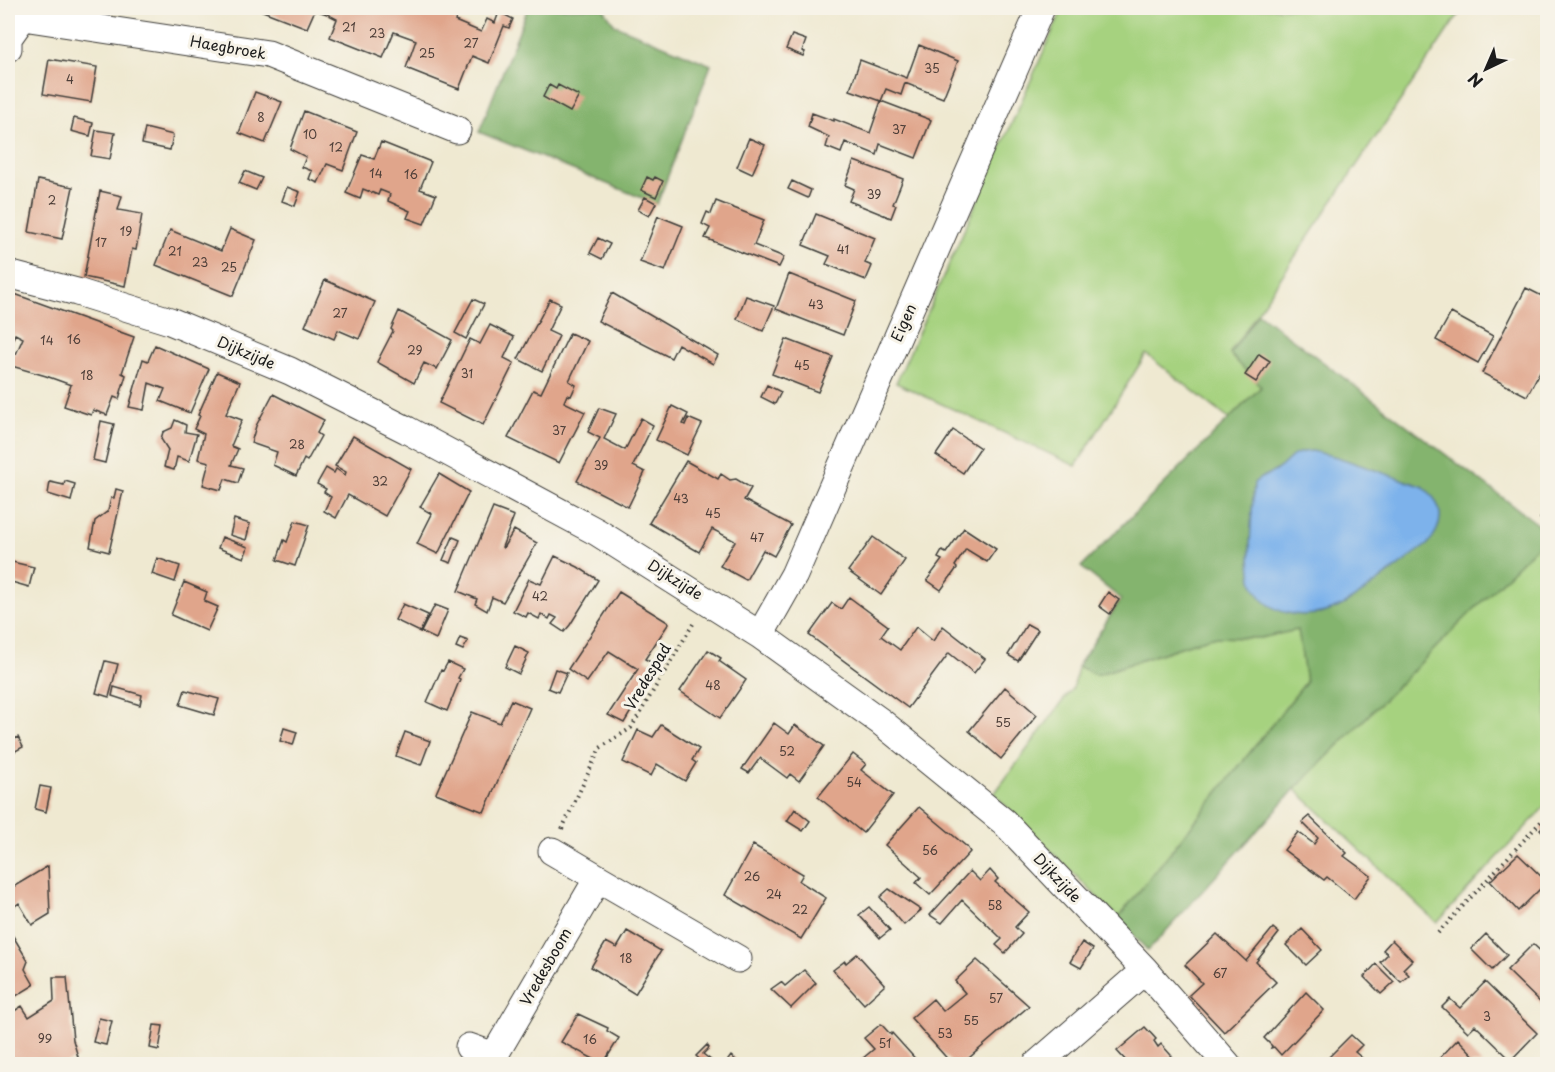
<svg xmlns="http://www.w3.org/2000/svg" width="1555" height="1072" font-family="'Playpen Sans',sans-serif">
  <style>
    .green { fill: #a6d27f; stroke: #61774e; stroke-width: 1.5 }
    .forest { fill: #84b46e; stroke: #506845; stroke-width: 1.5 }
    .water { fill: #7db2eb; stroke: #4c6784; stroke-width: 1.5 }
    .building { fill: #e0a58b; fill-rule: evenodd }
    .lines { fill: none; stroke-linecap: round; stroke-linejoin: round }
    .minor-casing { stroke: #3c3b37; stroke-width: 29 }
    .path { stroke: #3c3b37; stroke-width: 4; stroke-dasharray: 1.5 4.5; stroke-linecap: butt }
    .minor { stroke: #fff; stroke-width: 27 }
    .labels { text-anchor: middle; stroke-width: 6; stroke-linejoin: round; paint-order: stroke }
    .number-label { font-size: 12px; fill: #4d3e38 }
    .street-label { font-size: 15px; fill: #1c1c1c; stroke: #f7f3e8 }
  </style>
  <rect width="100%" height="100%" fill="#f7f3e8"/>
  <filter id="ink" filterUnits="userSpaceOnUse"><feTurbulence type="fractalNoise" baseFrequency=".0167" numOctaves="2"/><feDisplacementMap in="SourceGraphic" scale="12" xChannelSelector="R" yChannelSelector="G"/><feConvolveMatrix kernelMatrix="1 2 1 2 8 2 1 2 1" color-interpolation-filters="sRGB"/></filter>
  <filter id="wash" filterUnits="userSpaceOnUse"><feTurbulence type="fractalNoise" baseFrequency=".008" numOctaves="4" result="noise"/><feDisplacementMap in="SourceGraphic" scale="24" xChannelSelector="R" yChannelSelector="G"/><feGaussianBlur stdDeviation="1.35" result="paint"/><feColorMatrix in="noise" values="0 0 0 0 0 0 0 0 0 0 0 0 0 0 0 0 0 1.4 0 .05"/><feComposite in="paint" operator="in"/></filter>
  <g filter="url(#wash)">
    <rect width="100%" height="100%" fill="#efe9d1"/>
    <path class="green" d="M1063,8H1463L1230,353L1261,387L1229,419L1146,354L1076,466L896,383Z
      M1547,536V804L1437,923L1295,789Z
      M1298,629L1306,682L1118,918L994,794L1074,686L1078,666L1097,675L1211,637L1260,638Z"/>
    <path class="forest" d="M528,8H603L615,25L711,65L657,204L479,132Z
      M1258,313L1547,531V536L1295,789L1148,951L1118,918L1306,682L1298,630L1260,638L1211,637L1096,675L1078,666L1121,599L1081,567L1261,387L1230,354Z"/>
    <path class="water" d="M1312,451L1337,457L1424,487C1445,506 1445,524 1427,545C1400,563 1376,586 1348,602C1320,620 1272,622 1255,588C1245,569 1253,506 1254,483C1261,476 1267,476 1275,471C1293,460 1286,453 1312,451Z"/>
    <g id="blocks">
      <path class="building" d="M255,8H460L455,21L481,32L487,19L495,23L499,12L513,19L509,28L504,26L489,63L472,56L459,89L406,68L416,40L394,32L383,58L330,37L337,19L327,14L315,10L307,28Z
        M792,35L806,40L802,51L805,52L803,56L786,49Z
        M919,45L958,61L943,98L905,83L901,95L886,89L881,101L850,90L860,60L907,78Z
        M49,59L97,67L91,102L43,94Z
        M549,85L556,89L558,85L579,96L570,112L543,97Z
        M255,92L282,102L265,143L239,133Z
        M881,101L931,120L916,158L880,144L877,155L845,142L841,153L826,147L829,137L808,127L812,113L834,121V119L870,133Z
        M304,111L357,132L343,170L327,164L318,183L309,179L312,171L302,167L306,157L290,149Z
        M74,118L93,123L90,136L71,131Z
        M145,128L173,135L170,150L142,144Z
        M96,130L115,133L110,159L91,156Z
        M749,138L765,145L752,174L737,167Z
        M381,142L431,162L420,189L436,195L424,224L407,218L410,211L388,201L390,194L380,190L378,195L363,189L360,199L346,193L362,155L374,159Z
        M854,161L903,179L893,204L896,205L891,218L849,201L854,189L845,185Z
        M245,171L262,178L256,190L239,183Z
        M647,177L653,180L655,177L663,181L656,197L641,190Z
        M38,180L73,187L62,239L29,232Z
        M792,181L811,190L808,198L788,189Z
        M287,187L300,192L295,206L282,201Z
        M100,191L122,196L118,210L142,214L136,250L132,249L125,286L84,277Z
        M645,197L656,203L649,216L638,210Z
        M716,201L764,220L754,245L784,257L779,267L705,238L710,228L702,224L707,212L711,214Z
        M816,214L875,238L865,263L872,266L866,280L826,264L830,256L803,245Z
        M658,216L683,226L665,271L640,262Z
        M230,229L256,240L233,296L156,265L170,230L221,251Z
        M598,238L610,244L602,259L590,253Z
        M789,274L856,301L843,335L776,309Z
        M325,280L375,302L359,339L338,330L334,339L305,326Z
        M1526,288L1548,299V356L1527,396L1482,373Z
        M9,292L134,337L122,373L126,375L119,399L114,397L107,415L93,410L91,415L64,406L71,385L46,376L8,365ZM15,334L23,338L16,354L8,351Z
        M612,293L718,355L713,364L678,344L671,358L598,321Z
        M746,296L774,306L763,331L737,319Z
        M473,299L484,304L466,339L455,333Z
        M550,299L561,304L548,331L559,336L542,371L518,359Z
        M399,311L452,340L437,369L424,363L414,383L377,362L393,331L391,329Z
        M1451,313L1493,336L1478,363L1436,340Z
        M490,325L514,337L504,358L514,363L483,425L439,403L470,339L480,344Z
        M570,333L588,341L569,381L576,385L571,396L567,395L564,402L585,412L559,463L508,438L533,390L541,393Z
        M786,339L833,357L818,392L772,374Z
        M155,345L209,369L190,413L160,401L165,389L149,383L144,410L129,407L143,359L148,361Z
        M1259,354L1270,361L1256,382L1245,375Z
        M217,372L240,382L226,414L242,420L231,446L238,449L231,465L243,468L238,483L225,479L221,490L203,485L209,462L198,459L204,434L194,429L200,416L198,415Z
        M767,385L781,392L775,404L761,397Z
        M273,394L324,420L317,433L321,436L307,461L304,459L296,476L273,465L277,452L251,443L256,426Z
        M672,406L688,414L683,424L685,425L688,418L702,424L687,455L656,440Z
        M599,408L616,414L604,439L625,450L641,418L653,425L633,466L645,472L628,507L577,481L600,438L588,432Z
        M175,420L186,425L185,432L197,434L189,461L177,457L174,470L164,467L168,450L161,439L163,432L172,428Z
        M101,421L114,424L105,463L93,460Z
        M953,430L980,448L963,473L936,455Z
        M353,436L411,469L385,516L348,495L336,518L324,511L331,497L324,492L326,489L317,484L326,468L334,473L336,469L345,475L346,472L335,466Z
        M686,461L718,479L721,474L730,480L736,479L751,488L744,500L791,525L774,556L763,550L746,580L720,566L735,541L712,529L699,552L649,523Z
        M439,474L469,492L438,554L417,544L432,514L420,507Z
        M65,481L75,484L71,501L48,494L50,482L64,485Z
        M116,489L123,491L109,552L90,547L95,521L108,511L111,498H114Z
        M493,508L514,516L502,547L503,548L514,530L537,543L503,602L492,597L487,611L475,604L477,599L458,591Z
        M234,519L250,524L246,540L230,535Z
        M295,521L309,525L295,566L277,560L284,540L287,542Z
        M964,528L996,549L987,562L966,549L955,566L957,568L941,590L927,580L942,560L938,558L942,551L946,553Z
        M222,537L248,547L244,558L218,548Z
        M453,537L460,540L451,563L443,560Z
        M873,537L905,560L881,595L848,571Z
        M555,556L578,567L598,580L570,625L564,632L552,624L557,618L551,615L549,619L541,614L539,619L528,613L526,617L513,611L529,579L541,584Z
        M157,558L180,566L175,582L152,574Z
        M8,561L34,567L29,587L8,581Z
        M184,582L207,592L204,601L218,607L207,631L171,615Z
        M619,592L669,623L645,659L658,666L624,723L608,715L638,669L609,651L587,682L568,669Z
        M1108,592L1119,600L1110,614L1099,606Z
        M849,597L888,626L881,636L900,650L916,627L933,641L943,626L985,659L974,673L949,653L908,708L809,635L832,603L841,609Z
        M403,604L428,615L420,632L395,620Z
        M435,605L448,610L436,639L421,632Z
        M1027,624L1038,630L1018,661L1008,655Z
        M460,638L468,641L463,650L456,647Z
        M515,646L529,653L519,674L505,667Z
        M708,650L721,658L719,661L746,680L720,718L680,691Z
        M105,661L118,664L109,697L96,693Z
        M448,662L463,669L458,678L460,679L447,711L427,702L441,670L443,671Z
        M555,669L567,673L558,692L548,688Z
        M114,687L142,695L140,705L112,696Z
        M1005,687L1037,715L1001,759L969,731Z
        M185,690L219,699L214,715L180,705Z
        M511,700L530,708L484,812L436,793L472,712L500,723Z
        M774,723L789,734L795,725L824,746L799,781L790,774L787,778L760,758L749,773L742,769Z
        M661,725L699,749L692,760L696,763L685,781L657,764L651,776L623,762L638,730L653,737Z
        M284,728L297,732L293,745L280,741Z
        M405,732L430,741L421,765L396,756Z
        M18,737L23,747L8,755V743Z
        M853,754L866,764L861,770L893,795L863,833L818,797Z
        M40,786L51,788L46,812L35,809Z
        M919,807L967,847L970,852L930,895L916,883L921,877L885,845Z
        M795,809L810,821L803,831L787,821Z
        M1309,816L1347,853L1344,856L1371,876L1354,899L1327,877L1324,880L1284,850L1298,832L1314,844L1318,838L1302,822Z
        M1548,822V837L1540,829Z
        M753,845L803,874L799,881L826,898L801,939L725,895Z
        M1518,854L1547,882L1518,911L1490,881Z
        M48,866L50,914L32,925L19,903L8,911V890Z
        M990,870L998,879L995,882L1029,912L1015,927L1022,934L1005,953L996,945L1002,939L962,900L942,923L930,915L970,871L980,881Z
        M889,889L921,910L904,925L880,897Z
        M869,907L890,930L880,938L859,915Z
        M1273,928L1279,933L1256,962L1276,982L1224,1032L1189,995L1202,983L1185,965L1217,934L1246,961Z
        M1302,929L1322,950L1306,965L1286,945Z
        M627,931L661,951L635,994L591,967L606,942L617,948Z
        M1486,934L1507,955L1492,970L1471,949Z
        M13,936L28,961L25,969L34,985L8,1001V940Z
        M1392,940L1412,960L1403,969L1409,975L1401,982L1380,962L1388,954L1383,950Z
        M1082,942L1093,949L1081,968L1070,962Z
        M1533,944L1548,958V1010L1507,970Z
        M857,954L885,985L864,1004L833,970L845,961L846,963Z
        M977,960L1029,1006L962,1064H952L911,1018L933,999L943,1011L965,993L955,981Z
        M1376,964L1394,982L1381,994L1364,977Z
        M804,970L816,983L791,1008L771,989L781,982L785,986Z
        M53,977H67L73,1040L78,1057L65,1064H13L8,1056V1015L22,1006L29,1017L54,1001Z
        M1485,982L1537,1033L1511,1060L1475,1025L1468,1032L1442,1007L1450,999L1460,1008Z
        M1306,992L1324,1010L1281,1055L1274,1047L1271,1048L1272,1046L1264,1038Z
        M578,1014L608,1028L607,1031L619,1038L603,1064L561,1042Z
        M99,1018L112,1021L106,1045L93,1042Z
        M881,1024L891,1035L892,1033L920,1064H856L874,1049L864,1038Z
        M154,1025L163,1026L159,1050L150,1048Z
        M1145,1027L1156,1039L1154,1041L1158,1047L1161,1044L1179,1064H1129L1117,1051Z
        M1351,1035L1362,1045L1355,1052L1369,1064H1333L1328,1058Z
        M1458,1039L1482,1064H1434Z
        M707,1045L709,1048L703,1054L716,1064H705L696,1056Z
        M731,1056L741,1064H725Z"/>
    </g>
  </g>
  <g filter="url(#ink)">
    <use href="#blocks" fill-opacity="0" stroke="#3c3b37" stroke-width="1.5"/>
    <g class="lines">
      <defs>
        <path id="minor" d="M8,48V38L23,17L268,54L457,130
          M8,274L77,292L170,321L290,371L407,430L597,532L760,635L881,722L1004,822L1145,970L1227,1064
          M760,635L794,575L1041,8
          M598,878L738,959
          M469,1047L494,1056
          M492,1064L494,1056L598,878L552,851
          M1037,1064L1145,970"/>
      </defs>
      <use href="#minor" class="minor-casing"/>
      <path class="path" d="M1540,517L1548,522
        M562,829L600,748L631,728L693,624
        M1438,933L1548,814"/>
      <use href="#minor" class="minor"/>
    </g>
  </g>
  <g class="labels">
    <g class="number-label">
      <text x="349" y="32">21</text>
      <text x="377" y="38">23</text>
      <text x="471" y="48">27</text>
      <text x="427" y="58">25</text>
      <text x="932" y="73">35</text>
      <text x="70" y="84">4</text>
      <text x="261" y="122">8</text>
      <text x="899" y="134">37</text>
      <text x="310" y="139">10</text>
      <text x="336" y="152">12</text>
      <text x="376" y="178">14</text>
      <text x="411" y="179">16</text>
      <text x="874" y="199">39</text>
      <text x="52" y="205">2</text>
      <text x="126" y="236">19</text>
      <text x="101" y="247">17</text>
      <text x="843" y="254">41</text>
      <text x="175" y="256">21</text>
      <text x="200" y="267">23</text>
      <text x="229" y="272">25</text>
      <text x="816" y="309">43</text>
      <text x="340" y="318">27</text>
      <text x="74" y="344">16</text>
      <text x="47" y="345">14</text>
      <text x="415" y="355">29</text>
      <text x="802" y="370">45</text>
      <text x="467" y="378">31</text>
      <text x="87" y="380">18</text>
      <text x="559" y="435">37</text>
      <text x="297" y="449">28</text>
      <text x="601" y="470">39</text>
      <text x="380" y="486">32</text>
      <text x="681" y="503">43</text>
      <text x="713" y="518">45</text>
      <text x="757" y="542">47</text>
      <text x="540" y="601">42</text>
      <text x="713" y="690">48</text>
      <text x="1003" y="727">55</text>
      <text x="787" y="756">52</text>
      <text x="854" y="787">54</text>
      <text x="930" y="855">56</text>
      <text x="752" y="881">26</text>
      <text x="774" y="899">24</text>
      <text x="995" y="910">58</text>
      <text x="800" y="914">22</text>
      <text x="626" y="963">18</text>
      <text x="1220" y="978">67</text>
      <text x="996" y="1003">57</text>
      <text x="1487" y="1021">3</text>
      <text x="971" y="1025">55</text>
      <text x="945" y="1038">53</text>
      <text x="45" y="1043">99</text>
      <text x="590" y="1044">16</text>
      <text x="885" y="1048">51</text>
    </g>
    <g class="street-label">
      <text transform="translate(228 48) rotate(10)" y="5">Haegbroek</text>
      <text transform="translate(904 323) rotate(-66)" y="5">Eigen</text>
      <text transform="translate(246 353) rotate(23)" y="5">Dijkzijde</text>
      <text transform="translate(675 580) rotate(32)" y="5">Dijkzijde</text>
      <text transform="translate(648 677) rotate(-59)" y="5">Vredespad</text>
      <text transform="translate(1057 878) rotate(47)" y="5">Dijkzijde</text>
      <text transform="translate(546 967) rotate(-60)" y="5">Vredesboom</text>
    </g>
  </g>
  <rect width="1555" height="1072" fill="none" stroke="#f7f3e8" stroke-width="30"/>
  <g transform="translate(1486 69) rotate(224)" stroke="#f7f3e8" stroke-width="4.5" paint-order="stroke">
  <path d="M0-4.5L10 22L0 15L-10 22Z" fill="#1c1c1c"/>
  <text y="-9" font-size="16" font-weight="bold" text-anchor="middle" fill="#1c1c1c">N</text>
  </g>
</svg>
